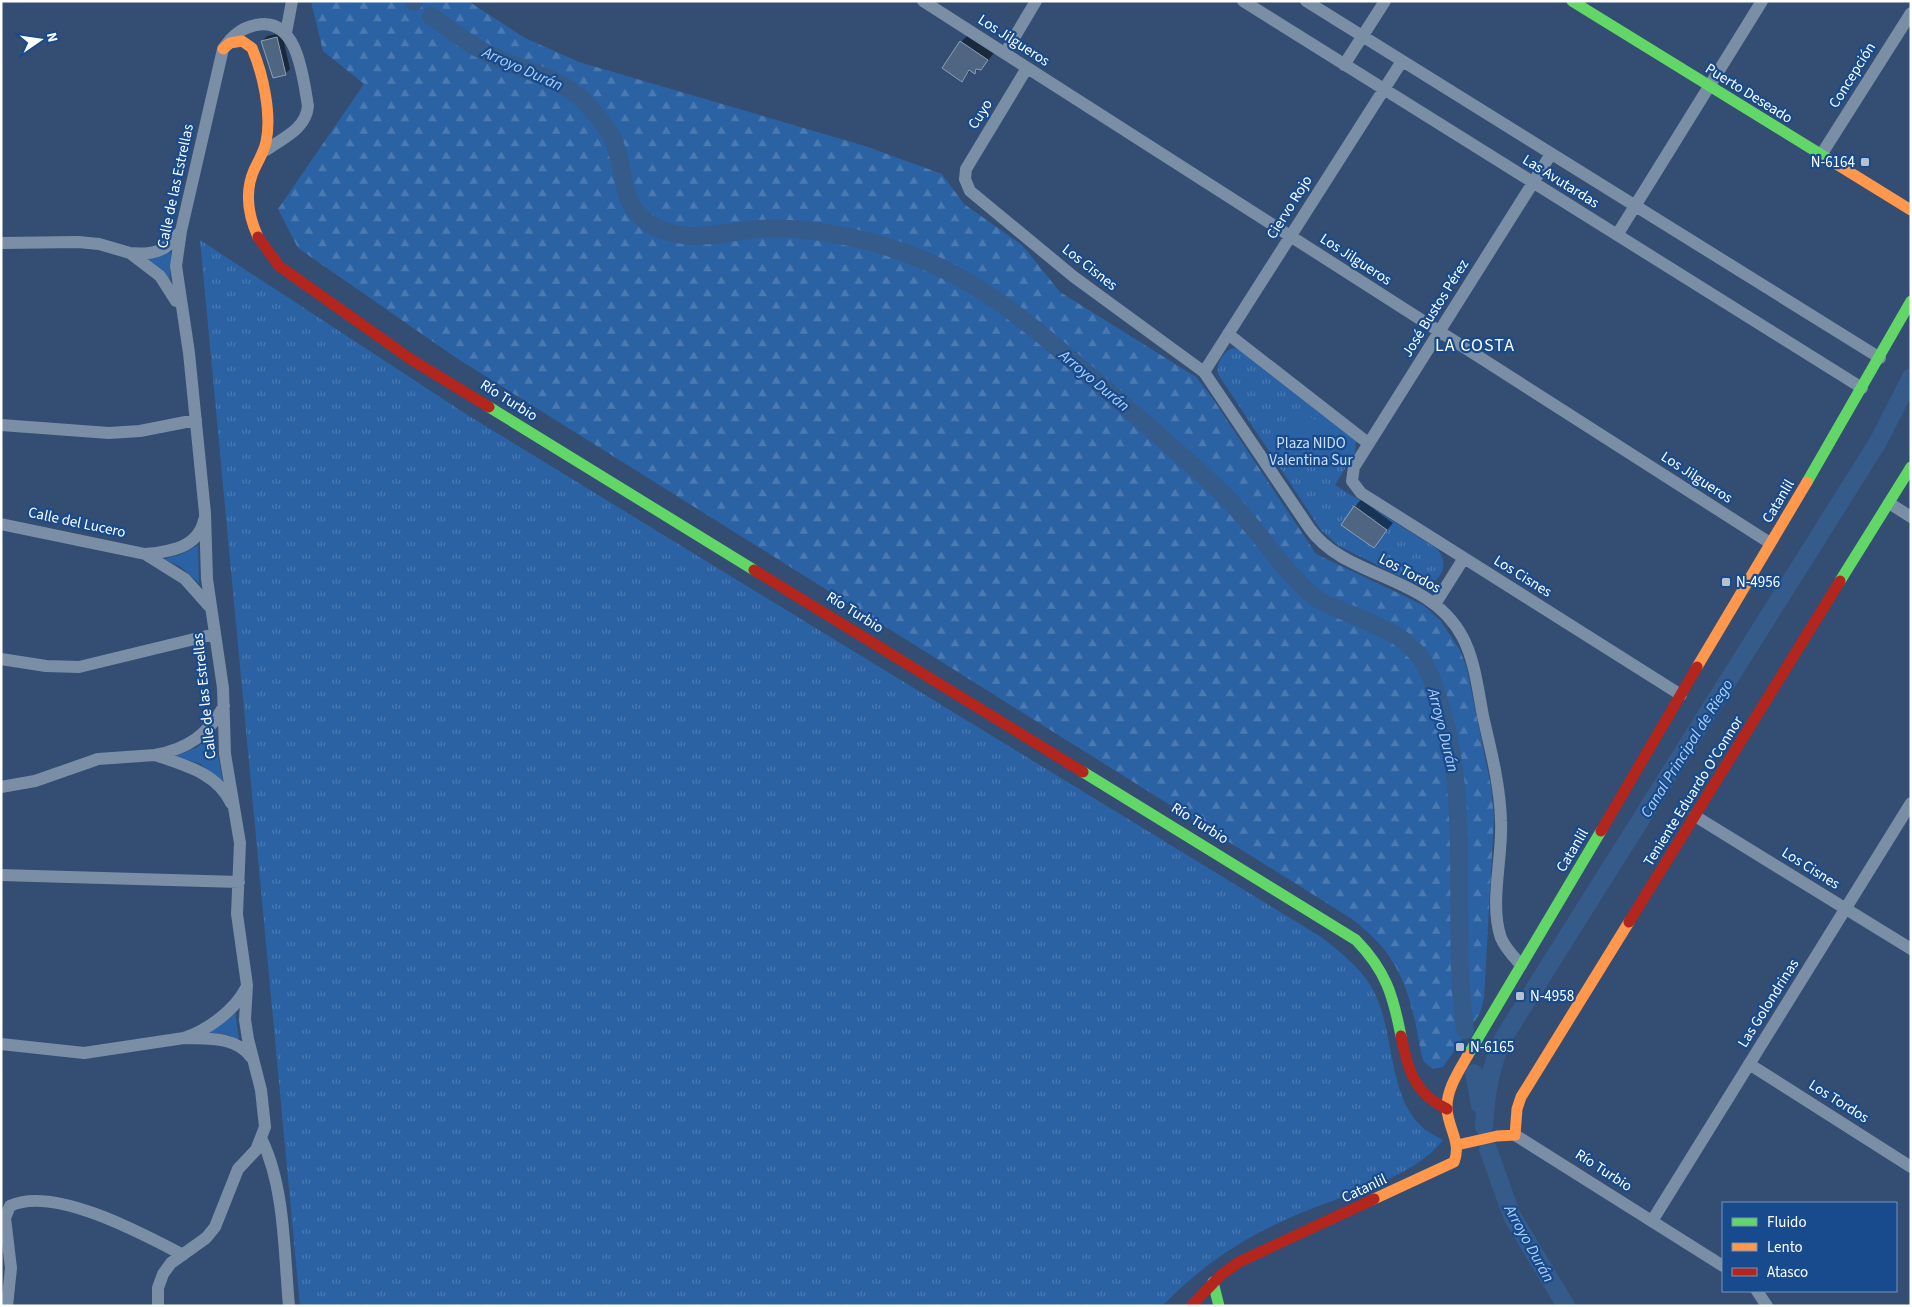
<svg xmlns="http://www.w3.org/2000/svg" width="1912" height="1307" font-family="'Source Sans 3',sans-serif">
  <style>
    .grass { fill: url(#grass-tufts) }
    .forest { fill: url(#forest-firs) }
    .garden { fill: #2b62a4 }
    .shadow { fill: #0007 }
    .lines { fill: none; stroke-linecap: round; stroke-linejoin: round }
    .canal { stroke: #355b8a; stroke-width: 18 }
    .building { fill: #4f6682; stroke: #8f9fb5 }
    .street { stroke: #7a8ea6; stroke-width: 12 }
    .fast { stroke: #63d668; stroke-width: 11 }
    .slow { stroke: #ff974d; stroke-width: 11 }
    .jam { stroke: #b3261e; stroke-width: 11 }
    .poi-dot { fill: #b8c1ce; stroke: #184b8d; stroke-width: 2 }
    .labels { text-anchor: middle; stroke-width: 4.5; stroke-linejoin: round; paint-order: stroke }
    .street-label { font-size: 15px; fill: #fff; stroke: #184b8d }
    .poi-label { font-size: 15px; fill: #fff; stroke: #184b8d; text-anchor: start }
    .park-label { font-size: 15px; fill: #cae0fb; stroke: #184b8d }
    .water-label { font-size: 16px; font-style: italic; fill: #afd0f6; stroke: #184b8d }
    .quarter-label { font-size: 18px; letter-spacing: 1px; fill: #fff; stroke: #184b8d }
  </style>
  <defs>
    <pattern id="grass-tufts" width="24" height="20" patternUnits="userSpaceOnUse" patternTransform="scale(1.25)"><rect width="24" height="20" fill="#2b62a4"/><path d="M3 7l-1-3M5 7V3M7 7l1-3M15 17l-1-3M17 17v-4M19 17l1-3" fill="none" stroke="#4b7ab2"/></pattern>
    <pattern id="forest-firs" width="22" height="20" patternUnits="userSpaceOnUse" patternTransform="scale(1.25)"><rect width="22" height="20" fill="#2b62a4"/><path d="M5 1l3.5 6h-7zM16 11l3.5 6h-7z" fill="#4b7ab2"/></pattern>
  </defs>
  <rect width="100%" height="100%" fill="#334e72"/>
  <path class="grass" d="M200,240L469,416L1321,937C1339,951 1360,967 1372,988C1395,1028 1387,1094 1421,1126C1427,1132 1436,1136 1443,1140C1412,1180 1342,1195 1296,1215C1241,1239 1205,1263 1162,1306H300Z
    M1233,348L1239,349L1356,441L1355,452L1335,485L1436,548C1453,565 1438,589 1416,584L1339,546L1321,530L1218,374C1216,363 1223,352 1233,348Z"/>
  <path class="forest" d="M311,1H468L525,38L579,62L865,146L942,174L964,204L1022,245L1060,292L1196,377L1211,396L1316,554L1423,605L1440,620L1460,650L1467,669L1491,787L1494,818L1484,998L1480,1013L1443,1067L1433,1069L1424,1062C1419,1048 1418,1032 1414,1017C1403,971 1389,948 1352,919L455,357L298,248L278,209L364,84L323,51Z"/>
  <path class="garden" d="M171,252L170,281L144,257Z
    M1298,408L1343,439L1323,467L1279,436Z
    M198,545L199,583L181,567L164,559L182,554Z
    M214,734L223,782L201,764L175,756L196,748Z
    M235,1010L239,1040L229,1035L206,1032Z"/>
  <path class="shadow" d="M282,33L290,69L285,74L262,41L267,36Z
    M968,35L994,53L981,69L974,72L971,70L962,80L961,42Z
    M1361,500L1393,523L1374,546L1354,507Z"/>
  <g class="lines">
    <path class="canal" d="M414,1V2
      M431,16C453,32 474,48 499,59C532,74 567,79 591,109C599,118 610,131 614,142C627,174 618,207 655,227C690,244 723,232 759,229C806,226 867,238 911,255C991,285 1047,339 1111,394C1152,430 1194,464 1232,503C1260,533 1281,568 1312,595C1320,602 1331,606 1341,610C1376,626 1414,635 1430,675C1477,788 1449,912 1465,1030
      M1474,1073L1480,1105
      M1484,1127C1486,1094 1490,1066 1504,1037L1878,442L1911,377
      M1488,1149L1512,1216L1566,1306"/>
  </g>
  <path class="building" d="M277,37L286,75L273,78L261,41Z
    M960,41L988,60L981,70L976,69L975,74L969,70L962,82L942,68Z
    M1354,506L1387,530L1374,548L1341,525Z"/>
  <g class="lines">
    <path class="street" d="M923,1L1770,543
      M1243,1L1862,388
      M1306,1L1880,358
      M286,33L292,1
      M1005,53L1036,1
      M1344,65L1385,1
      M1027,68L966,169L965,179L970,191L1074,277L1204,372L1310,529C1346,579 1428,574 1462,636C1475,660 1478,690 1483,716C1491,751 1500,785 1501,821C1503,856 1489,904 1501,938C1505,948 1514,957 1521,965
      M1551,154L1354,467L1352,481L1361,493L1681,695
      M1821,155L1911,13
      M1617,235L1762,1
      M1,243L78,242L99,244L130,253
      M176,301L160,276L130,253C151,255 167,252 179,233
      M1228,334L1368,443
      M1204,372L1402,61
      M1,425L109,433L140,431L196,420
      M1889,503L1911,517
      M204,520C198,548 169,552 145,554L185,579L209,606
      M1,524L145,554
      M1435,604L1464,558
      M1,659L46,666L79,667L215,634
      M224,706C208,735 187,749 155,755C184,765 217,773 231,803
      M1,787L35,781L98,759L155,755
      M1695,816L1911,949
      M1,875L239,882
      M246,988C235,1010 208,1030 184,1038C208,1039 235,1036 251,1057
      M1,1044L84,1053L184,1038
      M1749,1064L1911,1167
      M1515,1135L1723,1266
      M262,1140C285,1188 284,1253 289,1306
      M1652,1221L1911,803
      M1757,1291L1767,1306
      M7,1306L11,1268L5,1218L10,1206C53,1185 143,1234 183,1255
      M158,1306V1288L163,1274L171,1263L206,1238L215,1227L238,1169L256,1150L265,1127L261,1090L248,1039L245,1020L247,985L237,914L240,843L225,754L223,688L207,579L205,513L189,353L176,266L181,231L223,49C232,36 241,28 256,25C298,16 303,78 308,106C306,129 283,138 266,150"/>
    <path class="fast" d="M1572,1L1838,165
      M489,407L754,570
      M1807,482L1911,301
      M1840,581L1911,467
      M1083,772L1356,940C1386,971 1393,995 1401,1036
      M1468,1055L1601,831
      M1213,1282L1219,1306"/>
    <path class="slow" d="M223,49L230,43L242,41L252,48C263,74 272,114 266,142C264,152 258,161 254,170C244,193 248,215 258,237
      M1838,165L1911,210
      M1697,667L1807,482
      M1457,1145L1497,1136L1515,1135L1517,1109L1521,1097L1629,922
      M1374,1199L1454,1162C1462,1143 1448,1128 1447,1109C1446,1090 1459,1071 1468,1055"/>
    <path class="jam" d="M258,237L279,266L412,360L489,407
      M754,570L1083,772
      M1601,831L1697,667
      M1629,922L1840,581
      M1401,1036C1408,1070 1414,1093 1447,1109
      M1191,1306L1221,1275L1239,1262L1374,1199"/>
  </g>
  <g class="poi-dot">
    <rect x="1860" y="157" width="10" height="10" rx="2.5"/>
    <rect x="1721" y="577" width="10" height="10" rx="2.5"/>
    <rect x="1515" y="991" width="10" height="10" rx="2.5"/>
    <rect x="1455" y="1042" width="10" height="10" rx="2.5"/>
  </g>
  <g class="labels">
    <g class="street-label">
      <text transform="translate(1014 40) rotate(33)" y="5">Los Jilgueros</text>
      <text transform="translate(1852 75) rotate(-58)" y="5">Concepción</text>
      <text transform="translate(1749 93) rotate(32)" y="5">Puerto Deseado</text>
      <text transform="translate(980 114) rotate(-58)" y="5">Cuyo</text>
      <text transform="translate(1561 181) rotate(32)" y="5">Las Avutardas</text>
      <text transform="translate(175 186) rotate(-78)" y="5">Calle de las Estrellas</text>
      <text transform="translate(1289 207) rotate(-58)" y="5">Ciervo Rojo</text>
      <text transform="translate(1356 259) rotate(33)" y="5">Los Jilgueros</text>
      <text transform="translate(1090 267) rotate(38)" y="5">Los Cisnes</text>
      <text transform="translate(1435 308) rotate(-58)" y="5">José Bustos Pérez</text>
      <text transform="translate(509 400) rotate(32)" y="5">Río Turbio</text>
      <text transform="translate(1697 477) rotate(33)" y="5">Los Jilgueros</text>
      <text transform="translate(1778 501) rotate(-59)" y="5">Catanlil</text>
      <text transform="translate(77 522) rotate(12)" y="5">Calle del Lucero</text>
      <text transform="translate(1410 573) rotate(28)" y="5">Los Tordos</text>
      <text transform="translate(1523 576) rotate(32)" y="5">Los Cisnes</text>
      <text transform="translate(855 612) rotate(32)" y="5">Río Turbio</text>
      <text transform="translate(204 696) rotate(-96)" y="5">Calle de las Estrellas</text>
      <text transform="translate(1693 791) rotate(-58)" y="5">Teniente Eduardo O'Connor</text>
      <text transform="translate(1200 823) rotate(32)" y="5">Río Turbio</text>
      <text transform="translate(1572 850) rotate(-59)" y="5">Catanlil</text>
      <text transform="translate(1811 868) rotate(32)" y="5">Los Cisnes</text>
      <text transform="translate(1768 1003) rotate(-58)" y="5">Las Golondrinas</text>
      <text transform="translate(1839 1101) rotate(32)" y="5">Los Tordos</text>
      <text transform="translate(1604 1170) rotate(33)" y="5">Río Turbio</text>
      <text transform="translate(1364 1188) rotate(-25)" y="5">Catanlil</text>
    </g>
    <g class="poi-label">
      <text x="1855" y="167" text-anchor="end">N-6164</text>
      <text x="1736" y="587">N-4956</text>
      <text x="1530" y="1001">N-4958</text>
      <text x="1470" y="1052">N-6165</text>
    </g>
    <g class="park-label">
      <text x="1311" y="448">Plaza NIDO<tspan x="1311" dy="17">Valentina Sur</tspan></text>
    </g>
    <g class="water-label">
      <text transform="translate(523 68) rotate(24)" y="6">Arroyo Durán</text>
      <text transform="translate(1095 380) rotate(40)" y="6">Arroyo Durán</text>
      <text transform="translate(1444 730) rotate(76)" y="6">Arroyo Durán</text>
      <text transform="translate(1686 748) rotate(-58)" y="6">Canal Principal de Riego</text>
      <text transform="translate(1530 1243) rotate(61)" y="6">Arroyo Durán</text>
    </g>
    <g class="quarter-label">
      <text x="1475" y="351">LA COSTA</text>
    </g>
  </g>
  <rect width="1912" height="1307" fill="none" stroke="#ffffff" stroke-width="5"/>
  <rect x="1722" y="1202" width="175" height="90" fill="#184b8d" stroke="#7493bb"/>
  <rect x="1732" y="1218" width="25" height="8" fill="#63d668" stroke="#7493bb"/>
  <text x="1767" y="1227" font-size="15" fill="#ffffff">Fluido</text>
  <rect x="1732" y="1243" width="25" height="8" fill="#ff974d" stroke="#7493bb"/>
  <text x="1767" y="1252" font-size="15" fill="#ffffff">Lento</text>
  <rect x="1732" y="1268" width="25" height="8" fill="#b3261e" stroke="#7493bb"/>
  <text x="1767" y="1277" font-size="15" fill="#ffffff">Atasco</text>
  <g transform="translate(40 40) rotate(77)" stroke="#184b8d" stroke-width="4" paint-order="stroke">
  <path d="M0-4L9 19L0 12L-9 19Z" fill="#ffffff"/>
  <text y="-8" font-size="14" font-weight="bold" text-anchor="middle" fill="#ffffff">N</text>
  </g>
</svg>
